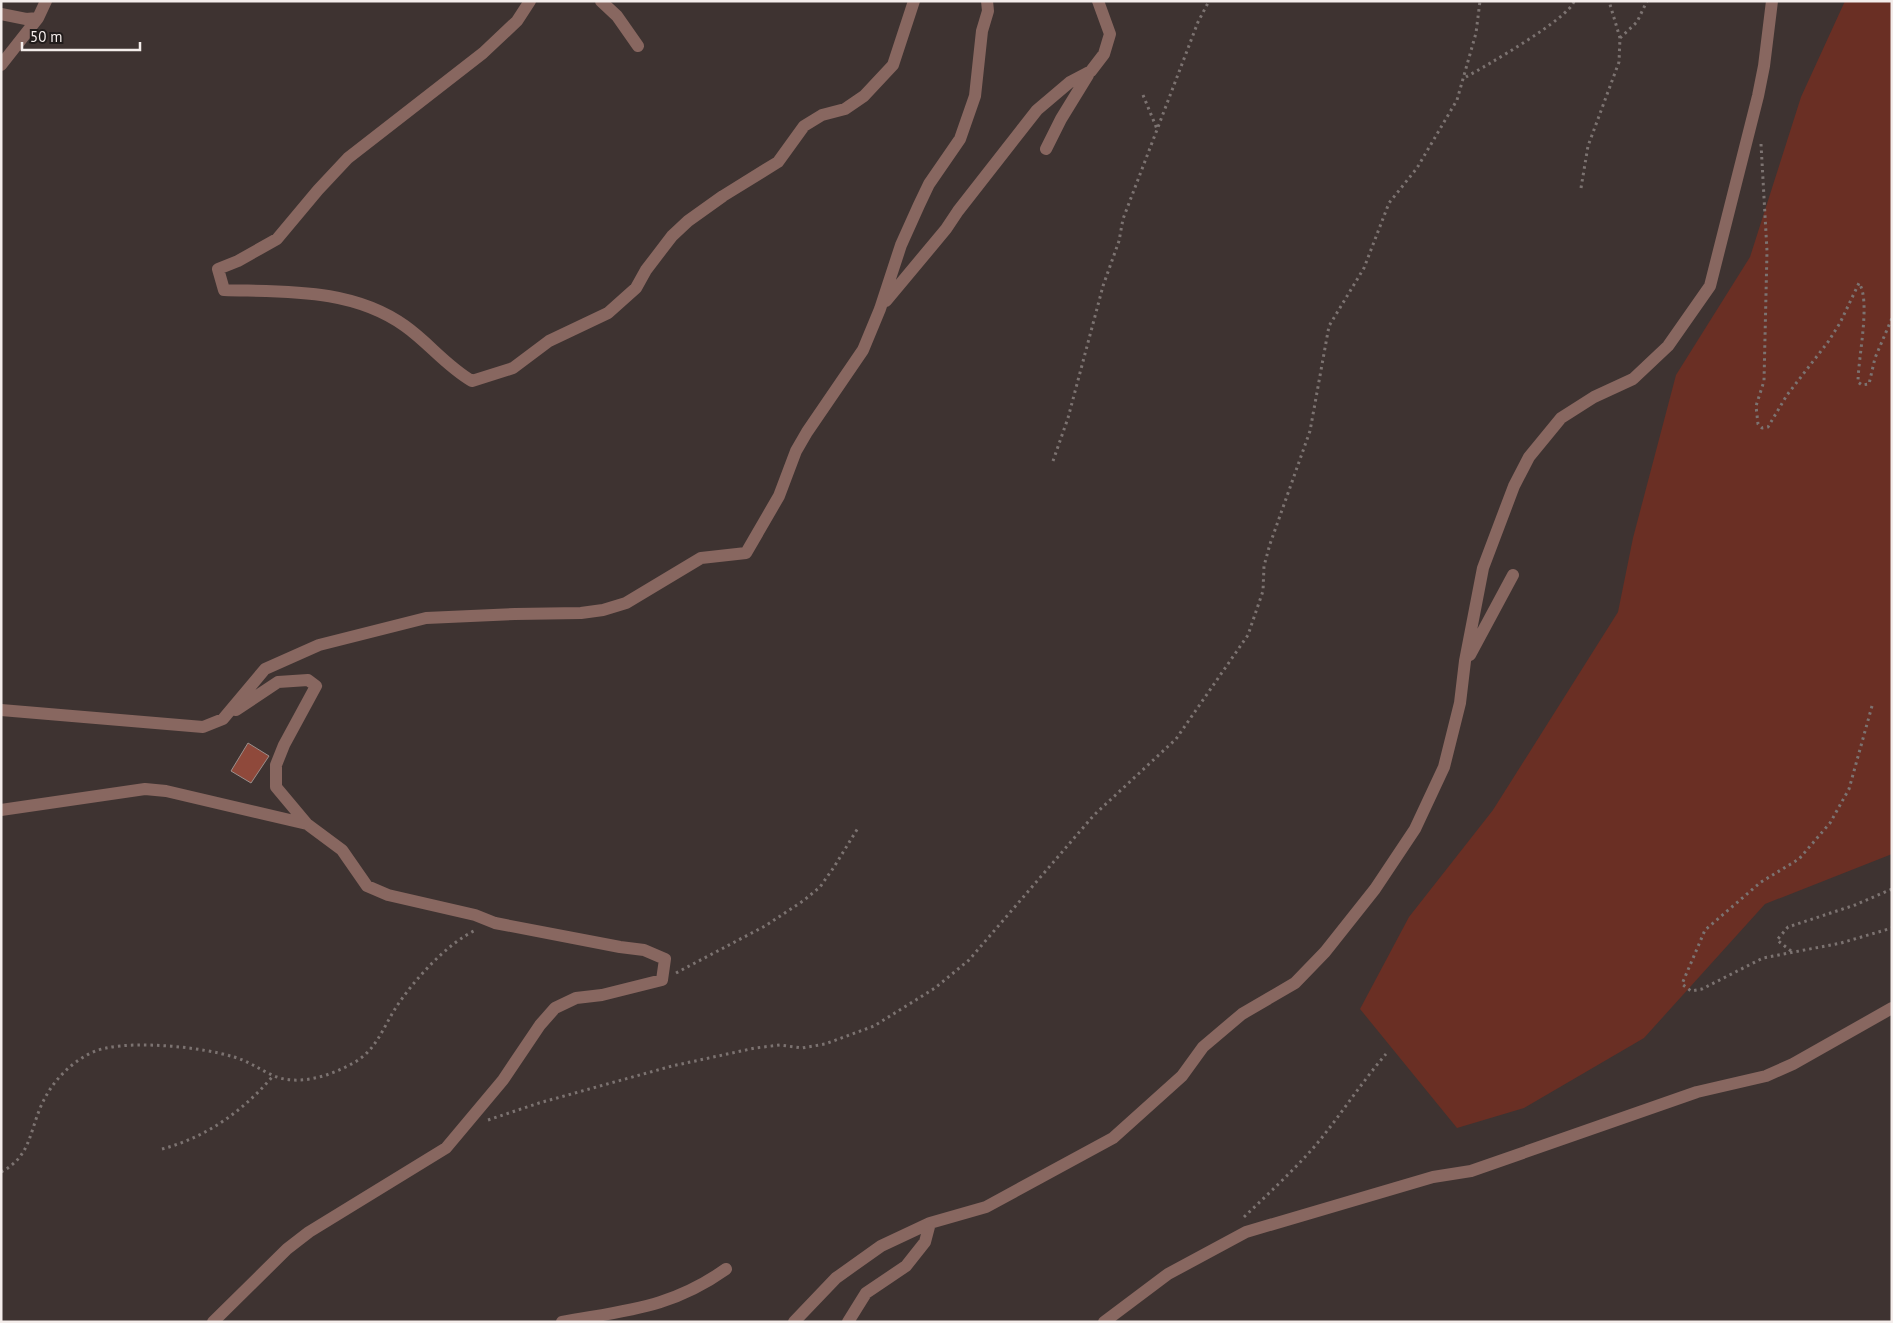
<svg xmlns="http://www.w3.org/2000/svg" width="1893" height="1323" font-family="'PT Sans',sans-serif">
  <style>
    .green { fill: #6a2f24 }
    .building { fill: #8f493b; stroke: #9b8f8c }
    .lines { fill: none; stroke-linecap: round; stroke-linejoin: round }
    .path { stroke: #7c7371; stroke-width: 3; stroke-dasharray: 2.5 4; stroke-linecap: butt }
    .minor { stroke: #886760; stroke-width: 12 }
  </style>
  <rect width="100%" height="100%" fill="#3e3331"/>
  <path class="green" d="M1845,1H1892V854L1765,904L1644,1038L1524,1108L1457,1128L1360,1009L1409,917L1493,810L1618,612L1633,538L1676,375L1750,257L1801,97Z"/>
  <path class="building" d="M248,743L269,756L251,783L231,771Z"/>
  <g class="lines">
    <path class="path" d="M1620,38L1637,22L1647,1
      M1466,77C1484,67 1570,18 1574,1
      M1143,95L1157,129
      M1761,144L1767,251L1764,381L1756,406L1758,424L1762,428L1768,427L1787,395L1828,342L1840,323L1859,283C1871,301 1858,358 1858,382L1862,385L1869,384L1875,358L1892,318
      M1581,188L1588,146L1619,62L1620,38L1609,1
      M1053,461L1068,418L1103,286L1119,241L1123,219L1198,22L1209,1
      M1872,706L1849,789L1830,823L1799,859L1761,882L1705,930L1682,984L1691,991L1702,989L1763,958L1841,943L1892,928
      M1791,951L1777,940L1788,927L1855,905L1892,889
      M676,973L765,926L803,901L820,887L834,867L858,828
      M488,1120L539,1103L672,1066L755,1048L780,1045L802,1048L825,1044L874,1026L935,988L969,960L1094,815L1176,739L1248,635L1263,591L1264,566L1270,544L1310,431L1329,326L1364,268L1389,203L1417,168L1457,100L1476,33L1480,1
      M162,1149C207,1137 243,1111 273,1076
      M1,1172C30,1157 29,1134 41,1106C49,1088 60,1074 76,1062C84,1056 95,1050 106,1048C140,1041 201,1047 234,1057C248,1061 259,1069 272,1075C297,1087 331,1076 355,1062C376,1050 383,1028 395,1009C412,982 447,943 476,930
      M1244,1217C1268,1194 1293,1171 1315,1146C1340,1116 1361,1083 1386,1054"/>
    <path class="minor" d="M530,1L517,21L483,53L348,158L318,190L277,239L238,261L218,269L224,290C286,292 352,288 405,326C429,343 446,366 472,381L513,368L549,341L608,313L636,288L646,270L672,236L688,221L723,196L778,162L804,126L822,115L845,109L864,96L893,65L914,1
      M601,1L617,16L638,46
      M1,14L26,19L38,18
      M1,65L38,18L46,1
      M1046,149L1061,119L1088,75
      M886,301L946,229L958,211L1037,110L1070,82L1091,71L1104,54L1110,34L1098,1
      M1470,655L1513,575
      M1,710L203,727L223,719L265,669L319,645L426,618L515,614L581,613L603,610L626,603L701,558L746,553L779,496L796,451L807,432L863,350L880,309L901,245L919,205L929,184L960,139L975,96L982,31L988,11L987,1
      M1,810L145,789L166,791L307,824
      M213,1322L287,1249L309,1232L446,1148L503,1080L540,1025L555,1008L576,998L602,995L662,980L665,959L644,950L620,947L495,923L475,915L388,895L367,886L342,850L307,824L276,787V765L284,745L316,686L308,680L278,682L236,710
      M562,1322C627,1310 671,1308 726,1269
      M794,1322L836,1278L881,1246L930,1223L986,1207L1113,1138L1182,1076L1203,1047L1242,1014L1295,983L1325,952L1375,889L1415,829L1444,767L1460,703L1465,661L1483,568L1514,486L1529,457L1561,418L1594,397L1633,379L1668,346L1710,286L1758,96L1764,66L1772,1
      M848,1322L866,1293L906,1266L925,1242L930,1223
      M1104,1322L1168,1274L1246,1232L1433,1177L1471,1171L1697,1092L1766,1076L1793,1064L1892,1008"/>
  </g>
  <rect width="1893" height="1323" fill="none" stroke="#f4edeb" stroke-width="5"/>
  <path d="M22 42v8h118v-8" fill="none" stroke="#f4edeb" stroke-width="2.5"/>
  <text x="30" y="42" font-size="15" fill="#f4edeb" stroke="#211c1b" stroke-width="4" paint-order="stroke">50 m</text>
</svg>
